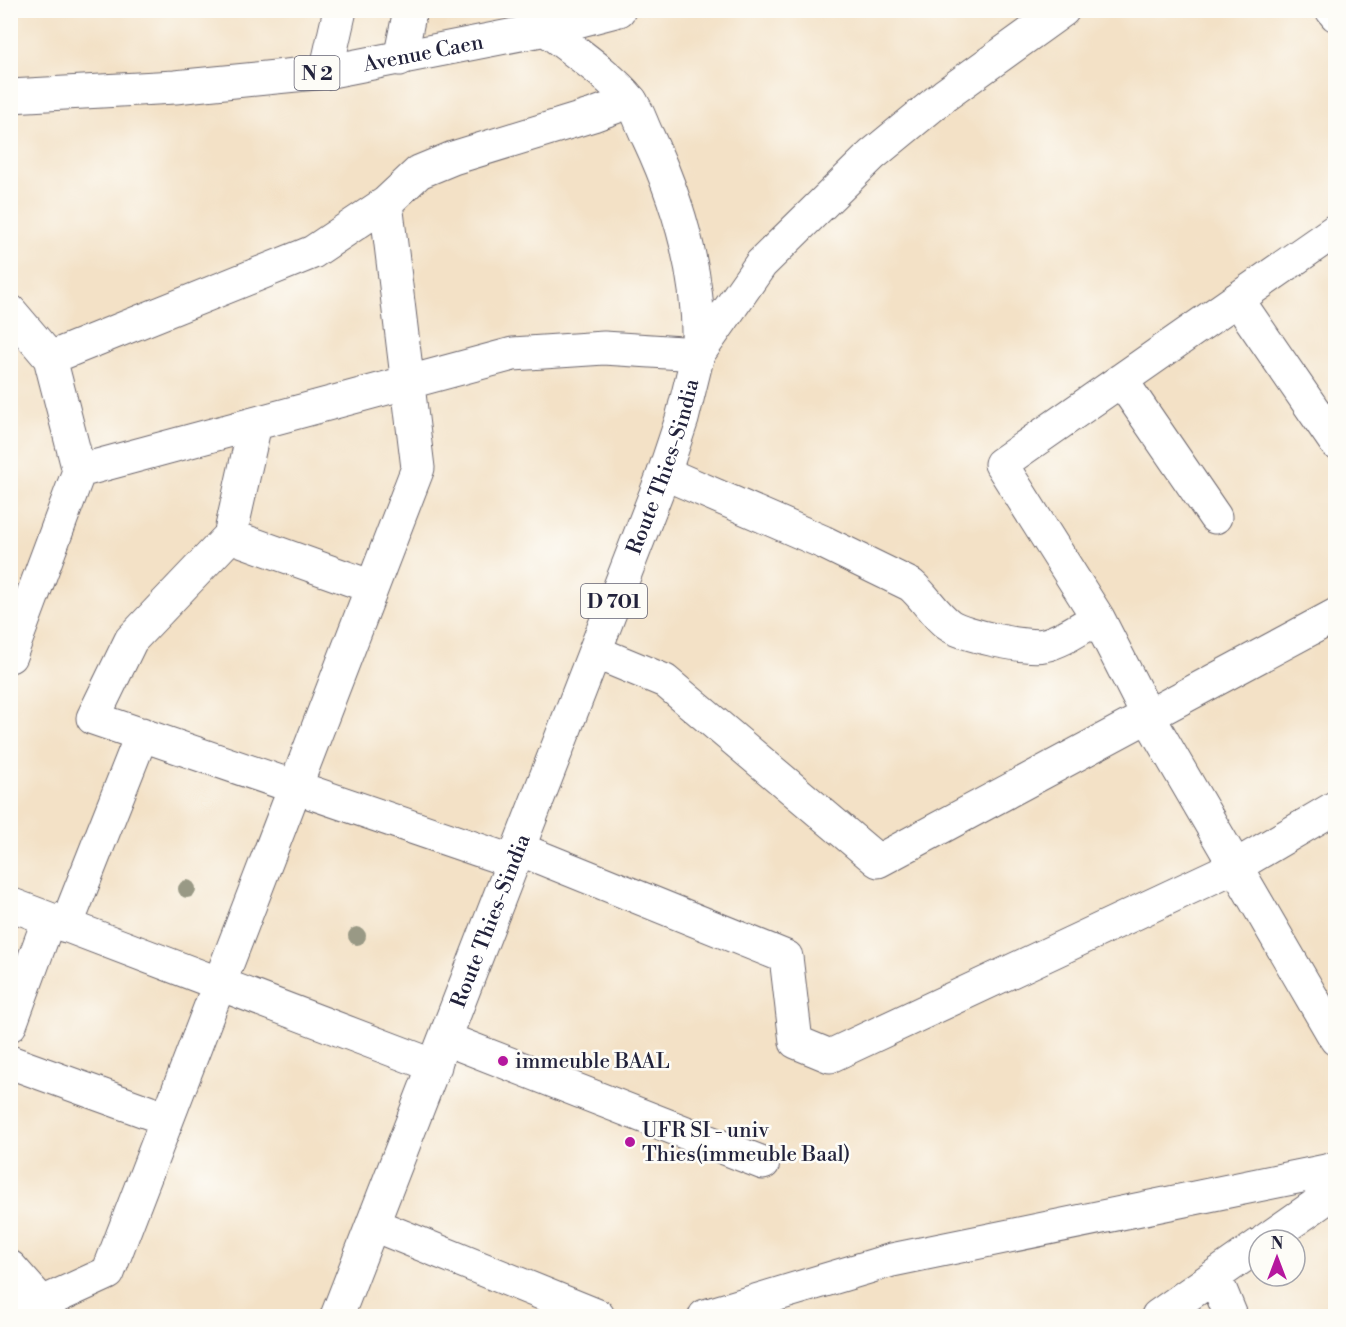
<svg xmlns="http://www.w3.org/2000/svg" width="1346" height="1327" font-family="'Libre Bodoni',serif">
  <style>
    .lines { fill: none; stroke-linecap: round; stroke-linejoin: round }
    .minor-casing { stroke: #6b656c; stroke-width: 35 }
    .major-casing { stroke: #6b656c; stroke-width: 35 }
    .highway-casing { stroke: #6b656c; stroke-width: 35 }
    .minor { stroke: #fff; stroke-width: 33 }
    .major { stroke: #fff; stroke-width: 33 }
    .highway { stroke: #fff; stroke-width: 33 }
    .tree { fill: #999985 }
    .poi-dot { fill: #b5179e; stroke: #fdfcf7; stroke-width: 2 }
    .labels { text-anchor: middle; stroke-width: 5; stroke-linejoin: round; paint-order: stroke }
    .shield { fill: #fdfcf7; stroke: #646373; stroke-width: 1.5 }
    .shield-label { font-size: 20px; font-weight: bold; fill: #22223b }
    .street-label { font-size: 21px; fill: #22223b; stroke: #fdfcf7 }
    .poi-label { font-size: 21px; fill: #22223b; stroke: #fdfcf7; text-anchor: start }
  </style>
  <rect width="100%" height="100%" fill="#fdfcf7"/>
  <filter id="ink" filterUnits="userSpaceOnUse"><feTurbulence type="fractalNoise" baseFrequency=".0167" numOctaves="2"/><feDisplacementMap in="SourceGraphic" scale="12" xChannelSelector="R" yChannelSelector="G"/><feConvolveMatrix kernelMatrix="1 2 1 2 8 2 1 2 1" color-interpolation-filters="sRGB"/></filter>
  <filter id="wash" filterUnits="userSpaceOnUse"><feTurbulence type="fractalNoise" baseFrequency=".008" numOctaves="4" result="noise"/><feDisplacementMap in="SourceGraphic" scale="24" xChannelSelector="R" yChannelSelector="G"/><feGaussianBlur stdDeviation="1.35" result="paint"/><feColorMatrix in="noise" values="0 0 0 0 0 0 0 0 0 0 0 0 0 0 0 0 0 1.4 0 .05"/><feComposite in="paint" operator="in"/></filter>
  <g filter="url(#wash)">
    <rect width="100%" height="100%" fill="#f3e1c6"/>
  </g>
  <g filter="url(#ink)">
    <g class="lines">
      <defs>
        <path id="minor" d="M1332,10L1336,15
          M400,59L410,10
          M326,72L340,10
          M1336,230L1001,464L1098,618L1148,716L1336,1039
          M1237,299L1336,443
          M10,311L50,358L79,471L10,656
          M50,358L313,252L386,203L419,172L453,158L593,115L631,101
          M1121,380L1215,517
          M255,424L230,536L131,640L93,718L514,862
          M79,471L513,354L604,348L698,354
          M664,473L823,542L911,585C925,597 934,614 949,625C963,635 1028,649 1044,645C1063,641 1081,627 1098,618
          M230,536L372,587
          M595,652L665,681L878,861L1336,615
          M519,849L786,957L796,1042L830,1056L1236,866L1336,807
          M10,904L435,1066
          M66,926L142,734
          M10,1025L49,919
          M446,1039L763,1163
          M10,1062L167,1119
          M374,1225L598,1316
          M1266,1240L1336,1191
          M10,1267L42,1303
          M1215,1277L1231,1316
          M14,1316L108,1273L418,468L386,203
          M705,1316L892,1260L1336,1169
          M1158,1316L1259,1245"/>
        <g id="major">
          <path d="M546,29C571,49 611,76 630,100C638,110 642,126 648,137C680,205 701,278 698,354"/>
          <path id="s1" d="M337,1316L664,473L682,419L698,354L761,264L872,155L945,95L1063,10"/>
        </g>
        <g id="highway">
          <path id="s2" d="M10,96L175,87L326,72L546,29L619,10"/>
        </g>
      </defs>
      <use href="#minor" class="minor-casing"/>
      <use href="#major" class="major-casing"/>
      <use href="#highway" class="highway-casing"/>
      <use href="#minor" class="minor"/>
      <use href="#major" class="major"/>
      <use href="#highway" class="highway"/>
    </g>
    <g class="tree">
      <circle cx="187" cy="889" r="9"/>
      <circle cx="357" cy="936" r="9"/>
    </g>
  </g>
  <g class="poi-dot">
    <circle cx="503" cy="1061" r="6"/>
    <circle cx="630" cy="1142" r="6"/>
  </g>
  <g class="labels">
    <g class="shield">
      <rect x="294.5" y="56" width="45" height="34" rx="4.5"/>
      <rect x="581" y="584" width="66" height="34" rx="4.5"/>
    </g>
    <g class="shield-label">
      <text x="317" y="80">N 2</text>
      <text x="614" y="608">D 701</text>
    </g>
    <g class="street-label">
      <text dy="7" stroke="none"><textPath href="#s2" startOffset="416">Avenue Caen</textPath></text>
      <text dy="7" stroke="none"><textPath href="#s1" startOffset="910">Route Thies-Sindia</textPath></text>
      <text dy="7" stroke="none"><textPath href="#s1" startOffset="424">Route Thies-Sindia</textPath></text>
    </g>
    <g class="poi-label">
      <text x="515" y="1068">immeuble BAAL</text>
      <text x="642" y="1137">UFR SI - univ<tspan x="642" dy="24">Thies(immeuble Baal)</tspan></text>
    </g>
  </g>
  <rect width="1346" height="1327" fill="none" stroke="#fdfcf7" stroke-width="36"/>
  <g transform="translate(1277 1258)"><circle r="28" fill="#fdfcf7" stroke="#a5a5ac" stroke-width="1.5"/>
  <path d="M0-4.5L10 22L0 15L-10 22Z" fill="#b5179e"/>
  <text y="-9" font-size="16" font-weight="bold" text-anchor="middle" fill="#22223b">N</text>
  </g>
</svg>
